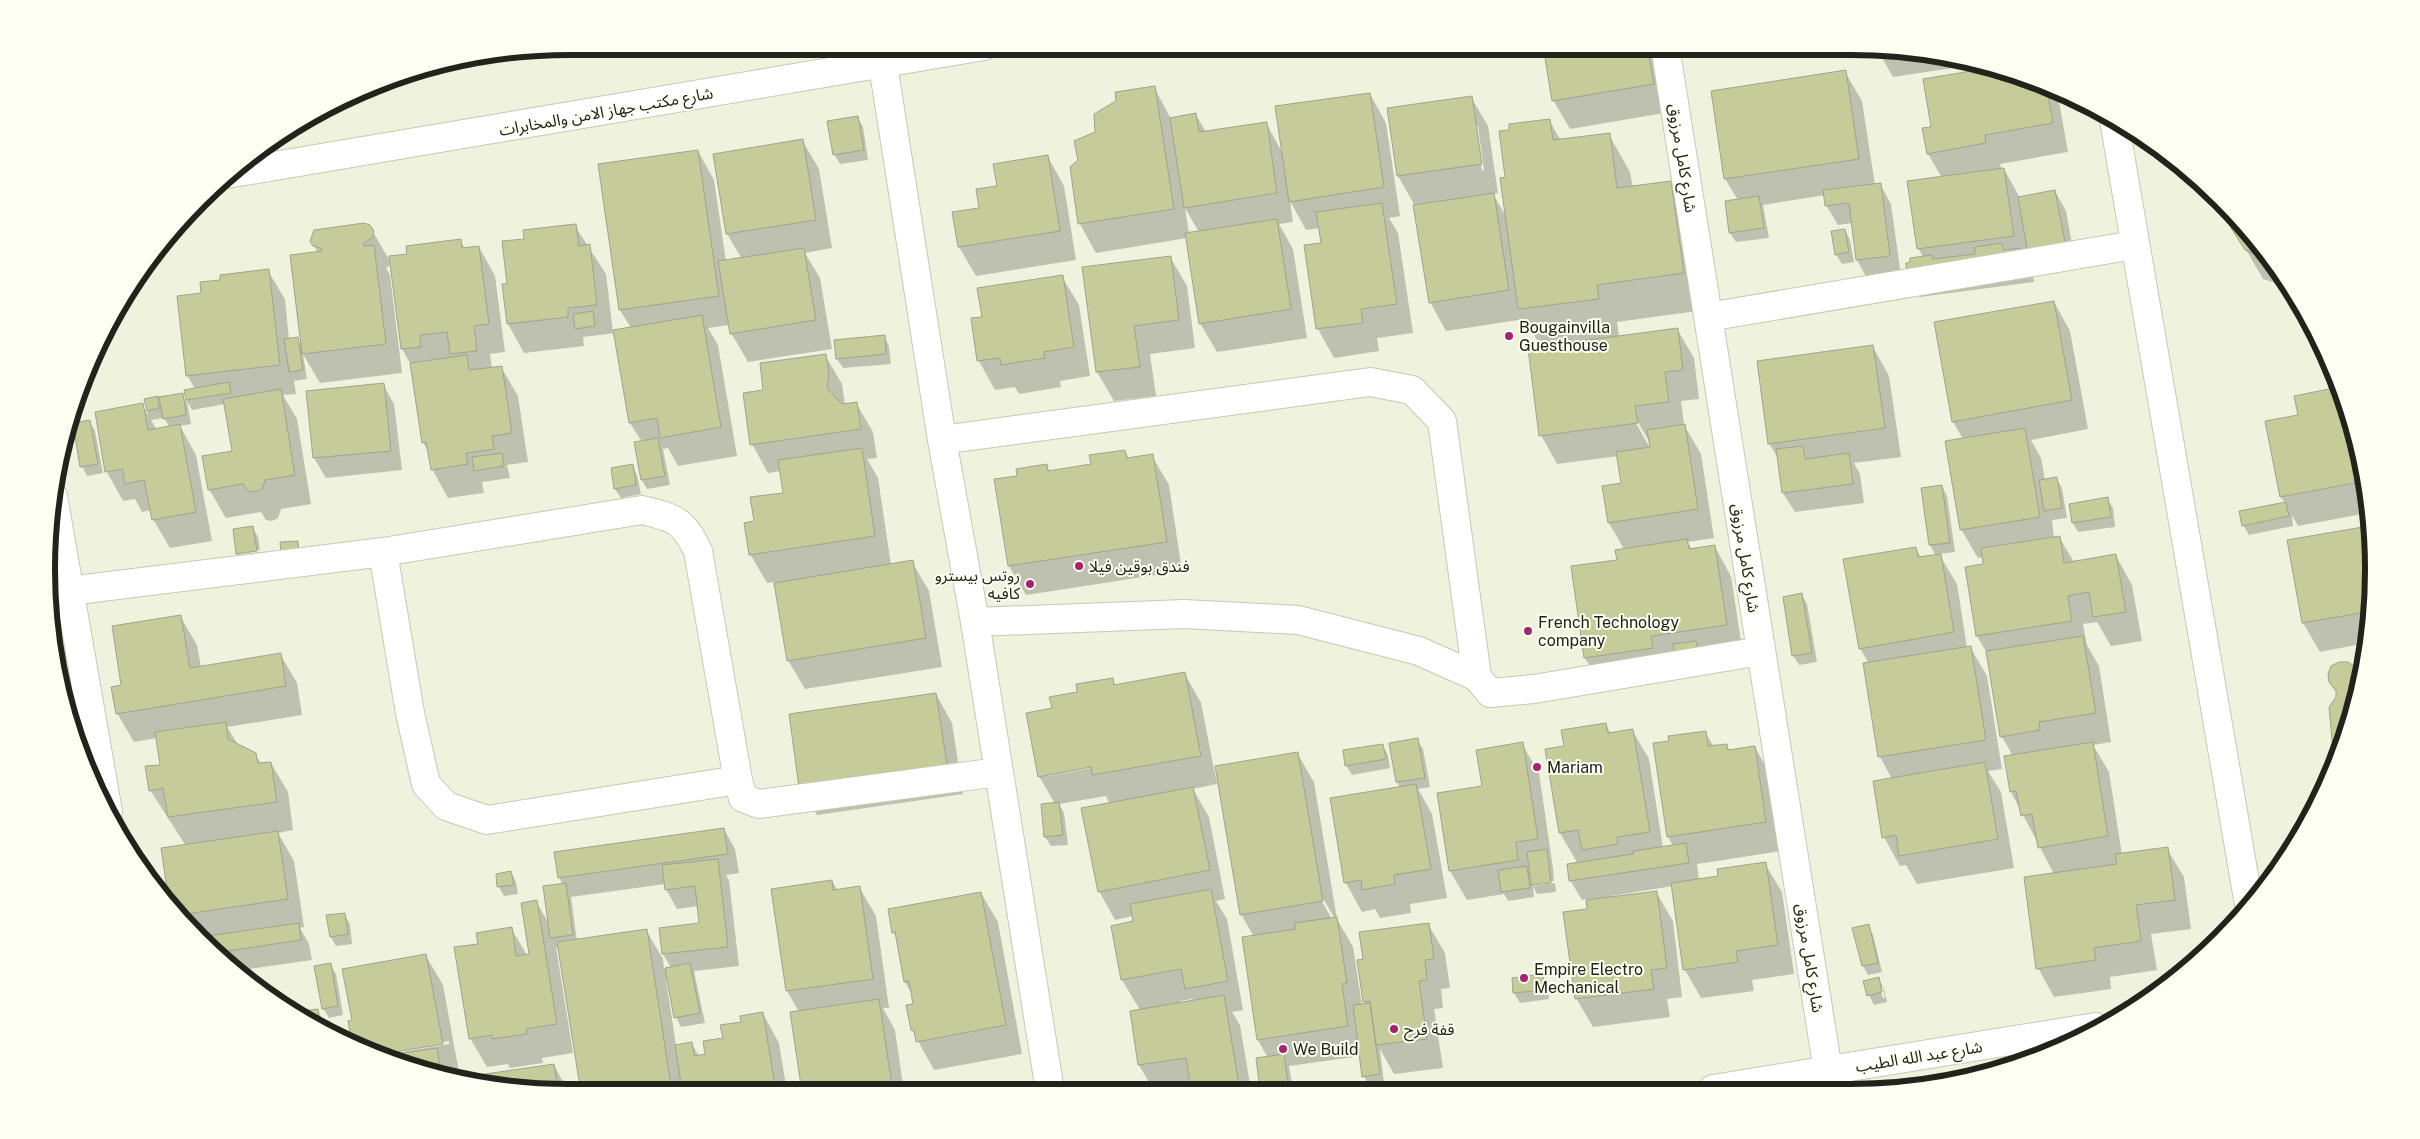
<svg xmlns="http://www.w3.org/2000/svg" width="2420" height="1139" font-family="'Public Sans','Noto Sans Arabic',sans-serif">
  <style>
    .shadow { fill: #0003; fill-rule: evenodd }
    .building { fill: #c5cc9a; stroke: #a0a38e }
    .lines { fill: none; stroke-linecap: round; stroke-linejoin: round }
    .minor-casing { stroke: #c6cab4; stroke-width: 30 }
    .secondary-casing { stroke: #c6cab4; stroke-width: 30 }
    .minor { stroke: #fff; stroke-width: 28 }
    .secondary { stroke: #fff; stroke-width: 28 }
    .poi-dot { fill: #a7236e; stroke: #fcfff1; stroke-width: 2 }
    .labels { text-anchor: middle; stroke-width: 4; stroke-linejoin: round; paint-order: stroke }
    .street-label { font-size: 16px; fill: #22231b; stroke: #fcfff1 }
    .poi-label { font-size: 16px; fill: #22231b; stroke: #fcfff1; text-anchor: start }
    .rim { fill: none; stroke: #22231b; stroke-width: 6 }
  </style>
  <rect width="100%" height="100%" fill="#eff2dc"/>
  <path class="shadow" d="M647,46H696L651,53Z
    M1544,46H1658L1670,112L1570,129L1553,100Z
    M1877,49L1952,56L1979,64L1893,77Z
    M1992,68L2057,90L2068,152L2000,164L2002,170L2004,169L2020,198L2055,191L2066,211L2076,267L2032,269L2034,282L1920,297L1909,277L1923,257L1918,248L1942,178L1928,154L1932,128L1924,80Z
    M1845,72L1862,101L1875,185L1880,184L1891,204L1901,276L1868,280L1857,260L1853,223L1838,225L1826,205L1825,195L1763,205L1769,238L1736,242L1730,233L1727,202L1738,200L1725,179L1712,92Z
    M1154,87L1171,119L1196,115L1206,132L1266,123L1282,152L1370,94L1386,123L1400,216L1389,218L1398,233L1413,333L1377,338L1379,351L1334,358L1318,329L1323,244L1320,228L1306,230L1290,201L1293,222L1279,224L1293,249L1307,338L1217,352L1200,323L1187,238L1096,253L1080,224L1072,167L1079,160L1096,133ZM1185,208L1199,232L1189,233Z
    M1471,97L1488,126L1498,193L1493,194L1507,218V178L1549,120L1561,141L1609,135L1630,172L1633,188L1671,183L1692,220L1704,310L1617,322L1619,337L1677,329L1694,358L1699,399L1681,401L1684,425L1701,454L1714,538L1688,542L1692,550L1715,547L1731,576L1743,654L1602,686L1585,658L1624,549L1609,523L1622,484L1618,456L1557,464L1541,435V347L1525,319L1446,331L1430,302L1415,206L1398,176L1388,109ZM1475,126H1478L1484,170L1482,171ZM1635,417L1650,443V448L1633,418Z
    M858,118L863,127L868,160L840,164L834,154Z
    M802,140L819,169L832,248L805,253L820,278L832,349L748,362L731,333L730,325L708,328L718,345L737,456L678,466L668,448L663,449L670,485L647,489L642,480V442L630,423L615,333L583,337L584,346L524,353L508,324L503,285H509L525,240L575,226L606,274L613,332L631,328L620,310L698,151L714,180L726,261L742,259L727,234L714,155Z
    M1048,157L1064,186L1076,260L976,276L959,247L980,209L998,187Z
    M2229,210L2285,279L2291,288L2263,279L2233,227Z
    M1845,230L1850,240L1854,262L1842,264L1836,254Z
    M373,232L390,261L389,266L386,268L390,275L402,373L320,383L303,354L307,379L294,381L296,394L283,395L297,419L311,504L281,509L278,518L272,521L266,520L261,512L226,518L209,489L233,452L225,404L192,410L187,401L191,424L180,426L196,455L212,541L170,548L153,519L151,510L142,512L135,499L123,501L107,472L96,413L143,405L148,415L146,400L157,398L162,406L182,395L187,403L185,391L195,389L187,375L203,294L222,281L268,271L285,299L289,340L297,339L303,349L318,252L311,241ZM164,418L170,428L157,430L151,420Z
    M460,240L465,249L479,247L495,276L505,352L490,354L492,368L501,367L518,396L528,462L507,465L510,478L482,482L484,493L448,498L432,469L429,453L423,442L411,365L402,349L391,257L408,255Z
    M1170,257L1187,286L1195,348L1150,354L1156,396L1114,401L1097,372Z
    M1062,277L1079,305L1090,376L1060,381L1061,387L1019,394L1015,387L995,390L979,361L972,319L984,318Z
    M2054,302L2070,331L2088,429L2031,440L2041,458L2045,480L2056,478L2062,488L2067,518L2052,520L2054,538L2059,537L2074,562L2116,556L2132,585L2142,641L2111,646L2097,622L2083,624L2087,645L2099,666L2111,742L2093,745L2109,772L2122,855L2167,849L2184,877L2191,929L2151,934L2157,970L2110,977L2111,989L2054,997L2038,968L2054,874L2011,792L2013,756L2002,737L1988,655L1977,636L1966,568L1984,565L1983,557L1978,558L1961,529L1963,439L1953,422Z
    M884,336L889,346L891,364L843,368L837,359Z
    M1873,347L1889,376L1901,457L1854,463L1860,474L1864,503L1795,512L1783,493L1779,460L1769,443Z
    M825,355L842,384L845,405L856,403L873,432L877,458L867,459L878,478L891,565L912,562L929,591L942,667L805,689L788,660L775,582L767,583L750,554L755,522L784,494L781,471L768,473L752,444L765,391Z
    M383,384L394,404L402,470L326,478L314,458L307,393Z
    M2340,389L2364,467L2368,513L2298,526L2292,515L2293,526L2249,535L2243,525L2285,503L2281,497L2267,422L2299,416L2295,397Z
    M89,421L95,431L103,473L87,476L82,466Z
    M1125,451L1129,459L1152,456L1169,485L1182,571L1026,595L1009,566L996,480L1019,477L1046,465L1050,472L1092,465Z
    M632,465L637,475L641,494L621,498L615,489Z
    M1942,486L1947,496L1955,552L1939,554L1957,584L1967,648L1970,647L1987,676L2002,769L1988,771L2001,792L2014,868L1917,884L1906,865L1900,866L1884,837L1892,779L1880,757L1865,664H1869L1860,648L1916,548L1921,558L1936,556L1930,545L1922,489Z
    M2107,499L2113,508L2115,527L2078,532L2073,523Z
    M252,527L258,537L260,550L239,553V555L260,552L262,561L243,563L237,554L234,530Z
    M2370,527L2374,569L2366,643L2320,652L2303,623L2289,541Z
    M47,579L51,586L69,708L66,709L56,671Z
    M1802,595L1807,604L1817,662L1799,665L1793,655Z
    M180,616L197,645L201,667L280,654L297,683L302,715L227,727L238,745L255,754L261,764L271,763L288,792L293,830L278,833L294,861L304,927L300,928L309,944L312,960L235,971L225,963L170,905L162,849L186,846L150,790L161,766L157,738L134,742L117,713L123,687Z
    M2364,668V671L2338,757L2334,750L2338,695L2330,682L2356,669Z
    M1185,674L1201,703L1217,784L1193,789L1209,817L1225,899L1216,901L1227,919L1243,1010L1232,1012L1240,1025L1251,1090L1192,1091V1088L1154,1091L1139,1065L1140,1010L1122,980L1134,922L1133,916L1115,920L1099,891L1110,804L1106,796L1059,804L1064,813L1068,845L1051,846L1045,837L1055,804L1039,776L1053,709L1079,693L1112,679L1116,686ZM1097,765V767L1048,776V773ZM1192,999L1194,1001L1181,1003V1001Z
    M936,694L952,723L963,794L817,815L800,786Z
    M1606,725L1611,734L1632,730L1649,759L1663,848L1673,846L1668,837L1670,742L1705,732L1714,747L1726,745L1730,751L1755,747L1771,776L1782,851L1697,864L1699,880L1720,877L1765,864L1782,892L1794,974L1752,980L1754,991L1701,998L1685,970L1673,886L1611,896V898L1656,892L1673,921L1682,997L1667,999L1670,1017L1593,1027L1576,998L1588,911L1587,899L1582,900L1570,880L1578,864L1560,833L1547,750L1565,747Z
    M1417,740L1423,749L1430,787L1418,789L1432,814L1447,898L1410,904L1411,913L1380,918L1375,909L1362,912L1346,883L1400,788L1397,782L1390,744Z
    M1522,744L1539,773L1553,868L1554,881L1534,883V886L1555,883L1556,892L1537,894L1533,886L1534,897L1508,901L1504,894L1467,900L1450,871L1483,787Z
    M1382,745L1388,755L1390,768L1352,775L1346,765Z
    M1297,753L1314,782L1337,919L1353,947L1362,1005H1366L1364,1001V960L1428,924L1445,953L1450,988L1441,989L1443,1008L1434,1009L1443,1068L1394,1074L1380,1049L1384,1084L1369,1086L1364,1076L1361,1056L1289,1066L1293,1090H1262L1257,1059L1268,1058L1258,1040L1254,937L1241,914ZM1321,895L1335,919H1332L1319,896Z
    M724,829L735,849L739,873L726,875L729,880L739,966L694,971L705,1023L681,1027L676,1017L668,979H666L676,1046L691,1043L699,1056L707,1055L743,1023L763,1014L779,1043L787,1092H687L683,1084L684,1092L582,1093L559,947H556L573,1053L542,1058L543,1063L510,1068L508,1064L487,1067L470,1038L479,945L511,928L527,955H530L536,901L549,924L563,885L559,877ZM665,884L666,889L677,909L698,906L700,924L660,929L663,954L671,968L664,969L663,959L646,930L577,941L571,897Z
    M511,872L516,882L518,894L504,896L499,887L497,875Z
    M832,881L837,890L859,887L876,916L889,1008H883L895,1030L904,1092H803L799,1012L787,991Z
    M981,893L998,922L1022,1054L934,1070L912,1030L907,1006L914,1005L912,994L905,982L898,940L893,932Z
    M344,914L350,924L352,944L336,946L331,937Z
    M1868,925L1873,935L1882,972L1868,975L1863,966L1854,929Z
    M426,956L443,985L459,1072L450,1074L453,1078L380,1056L449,1044V1041L374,1054L353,1045L349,1022L353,1021Z
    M330,964L336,974L343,1015L329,1018L323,1008Z
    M1542,975L1548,985L1549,999L1520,1003L1514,993L1513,979Z
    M1878,979L1884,988L1887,1002L1874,1005L1869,995ZM1880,987H1883L1885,998H1883Z
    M317,1010L329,1030V1033L295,1013Z
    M554,1065L569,1093L467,1083L466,1078Z"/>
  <path class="building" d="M1543,46H1647L1654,84L1552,101Z
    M1989,68L2046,85L2053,123L1985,135L1986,143L1927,154L1922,128L1931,127L1923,79Z
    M1846,70L1859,159L1724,179L1711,91Z
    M1155,86L1174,209L1078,224L1070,167L1078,160L1074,141L1095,132L1094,114L1116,101L1115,92Z
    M1370,93L1384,187L1289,202L1275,106Z
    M1472,96L1482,164L1397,176L1387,108Z
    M1196,113L1199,132L1267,122L1277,193L1184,208L1170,118Z
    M858,116L864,150L833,155L827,121Z
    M1550,119L1553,140L1610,133L1617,188L1671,181L1684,273L1597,285L1599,299L1518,309L1500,178L1505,177L1499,131L1509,130V124Z
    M803,139L816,220L726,234L713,154Z
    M698,150L719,296L619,310L598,164Z
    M1048,155L1060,231L958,247L952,212L979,208L976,189L997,186L993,164Z
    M2004,168L2014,236L1917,249L1907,181Z
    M1881,183L1890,256L1856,260L1849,203L1825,206L1823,190Z
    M2055,190L2066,248L2028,254L2018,197Z
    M1494,193L1509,290L1429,303L1413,205Z
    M1759,196L1764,228L1729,233L1725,201Z
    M1382,203L1397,304L1361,309L1363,323L1316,329L1304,245L1321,243L1316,212Z
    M2228,209L2270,259L2245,250L2231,228Z
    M1277,219L1291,309L1199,324L1185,233Z
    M364,223L370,225L374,231L373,237L364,243V246L374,245L386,344L302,354L290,255L322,251L321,248L313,246L310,241L314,230Z
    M576,224L579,246L590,244L597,305L568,308V317L507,324L502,284H507L502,241L524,239L523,230Z
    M1845,229L1849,252L1835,255L1831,231Z
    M461,239L462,248L479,246L489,324L474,326L477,351L450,354L447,332L420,335L421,347L401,349L389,256L407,254L406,246Z
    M2002,243L2003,250L2021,248L2023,262L1907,278L1906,263L1910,262V258L1932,255L1933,259L1975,254V247Z
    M804,248L816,320L730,334L718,261Z
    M1171,256L1179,320L1134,326L1140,367L1096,372L1082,267Z
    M269,269L280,365L186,376L177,296L201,293L200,282L220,280V275Z
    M1063,275L1074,347L1044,352L1045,358L1001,365L1000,358L977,361L971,318L982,317L977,288Z
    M2054,301L2072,400L1952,422L1934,322Z
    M593,311L595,326L575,329L573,314Z
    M702,315L721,427L660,438L657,418L629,423L613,330Z
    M1678,328L1683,370L1665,372L1669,402L1635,406L1638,423L1539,436L1528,348Z
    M885,335L886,354L836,359L834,340Z
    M298,337L303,370L289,372L284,339Z
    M1873,345L1885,428L1768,444L1757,361Z
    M826,354L829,375L827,388L842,404L857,402L861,429L750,445L743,393L763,390L760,363Z
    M467,355L469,370L502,366L512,433L492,436L494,449L466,453L468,464L431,470L426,442L422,443L410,363Z
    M229,382L231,393L186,400L184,390Z
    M384,383L391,451L313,458L306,391Z
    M2339,387L2364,467L2365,481L2280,497L2265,421L2298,415L2294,396Z
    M281,389L295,475L265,480L262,489L255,492L248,491L243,484L208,490L202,456L232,451L223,399Z
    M183,393L186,415L163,419L159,397Z
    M158,396L159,408L147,411L144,399Z
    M143,403L148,430L180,424L196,512L152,520L144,480L125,484L122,469L105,472L95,412Z
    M90,420L98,464L80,467L73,423Z
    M1685,424L1698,509L1608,523L1602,486L1621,483L1616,452L1650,447L1647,430Z
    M2025,428L2040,517L1960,530L1945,441Z
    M658,438L665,476L641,480L634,442Z
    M1803,446L1805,459L1849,453L1853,484L1782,493L1776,449Z
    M862,448L875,536L749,555L744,523L754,521L750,497L783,493L778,460Z
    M1125,450L1127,458L1153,454L1167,542L1008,566L994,479L1017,476L1016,469L1047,464L1048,471L1091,464L1089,455Z
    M502,453L504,466L474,471L472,457Z
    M633,464L636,485L614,489L611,468Z
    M2057,477L2062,508L2044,511L2039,480Z
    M1942,485L1950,543L1929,545L1921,488Z
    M2108,497L2111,517L2072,523L2069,504Z
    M2286,502L2289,516L2242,526L2239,511Z
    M253,526L257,551L236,554L233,529Z
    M2369,526L2374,569L2370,603L2366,604L2367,612L2302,623L2287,540Z
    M2060,536L2064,563L2116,554L2126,612L2093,617L2089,592L2068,596L2072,621L1976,636L1965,567L1983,564L1981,548Z
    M1687,539L1689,549L1715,545L1727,625L1651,636L1653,648L1584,658L1571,566L1617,560L1615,550Z
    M298,541L299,553L281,554L280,542Z
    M1916,547L1918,557L1941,554L1954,632L1859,649L1843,559Z
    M913,560L926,638L787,661L774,583Z
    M1802,593L1812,653L1792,656L1783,597Z
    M181,615L190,668L281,653L286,686L116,714L111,687L121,685L112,626Z
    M2083,636L2096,713L2039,722L2040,730L2000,737L1986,651Z
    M1696,641L1698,652L1675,655L1673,644Z
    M1971,646L1986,740L1878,757L1863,663Z
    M2339,662H2348L2357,668L2364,667L2340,750L2333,751L2329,707L2336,697V691L2329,682L2328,674L2331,666Z
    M1185,672L1201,756L1092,775L1091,767L1038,777L1026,713L1052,708L1049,697L1077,692L1076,684L1113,678L1114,685Z
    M936,693L947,765L799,787L789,714Z
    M226,722L228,739L256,753L258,763L271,762L277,802L168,817L163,788L149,791L145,766L160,765L155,732Z
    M1606,723L1608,733L1633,729L1650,832L1617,837L1618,844L1582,850L1578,830L1559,833L1545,749L1564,746L1561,730Z
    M1706,731L1708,746L1727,744L1728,750L1755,746L1766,822L1667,837L1653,743L1669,741L1668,736Z
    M1418,738L1425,778L1396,782L1389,743Z
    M1523,742L1538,839L1516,842L1518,860L1449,871L1437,793L1482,786L1476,750Z
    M2093,742L2108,836L2038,848L2032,814L2021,816L2016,791L2010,792L2004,756Z
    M1383,744L1386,759L1345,766L1343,750Z
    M1298,752L1323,901L1240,915L1215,766Z
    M1985,762L1998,839L1899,856L1896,835L1882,838L1873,781Z
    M1416,784L1431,869L1394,875L1395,884L1362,890L1361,880L1344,883L1330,798Z
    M1193,787L1210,870L1098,892L1081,808Z
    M1059,802L1063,835L1044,837L1041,804Z
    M724,828L728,854L558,878L554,852Z
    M278,831L288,899L179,915L169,903L161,848Z
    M1686,843L1689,863L1569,881L1567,864L1633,854V851Z
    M2168,847L2175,900L2136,905L2141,941L2094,948L2096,960L2036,969L2024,877L2117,864L2115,854Z
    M1547,849L1551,883L1531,885L1527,852Z
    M718,859L728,947L662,954L659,928L699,923L695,886L665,890L662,865Z
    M1766,862L1778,945L1736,951L1738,962L1683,970L1671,883L1718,876L1717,869Z
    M1527,866L1530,888L1501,892L1498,870Z
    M511,871L514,885L497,887L496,874Z
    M832,880L833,890L860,886L873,979L786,991L771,889Z
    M566,883L573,935L550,938L543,886Z
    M1211,889L1228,981L1185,989L1181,969L1121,980L1111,926L1133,921L1130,904Z
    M1657,891L1667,968L1651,970L1654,989L1575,999L1563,912L1587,909L1586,900Z
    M981,892L1006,1025L916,1042L914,1030H911L906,1005L913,1004L909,981L904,982L895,932L892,933L888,909Z
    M537,900L557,1024L526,1029L527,1034L492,1039V1035L469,1039L454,947L478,944L476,933L512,927L516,956L529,954L521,903Z
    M345,913L348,934L330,937L326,915Z
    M1337,917L1347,983L1342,984L1348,1026L1257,1040L1242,937L1296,929L1294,923Z
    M299,923L301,940L215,953L200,937Z
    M1429,923L1434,959L1425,960L1427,980L1419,981L1427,1039L1376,1045L1370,1001L1363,1002L1357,960L1363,959L1359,932Z
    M1869,924L1878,963L1862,966L1852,928Z
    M647,929L672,1092L581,1093L557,942Z
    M426,954L443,1044L377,1055L352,1044L348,1021L352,1020L342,969Z
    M331,963L338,1006L322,1009L314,966Z
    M690,963L700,1013L674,1018L665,968Z
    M1543,974L1545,990L1513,993L1512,978Z
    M1879,977L1882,992L1867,996L1863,981Z
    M1224,995L1239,1085L1191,1091L1186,1058L1138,1065L1130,1011Z
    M879,999L893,1092H802L790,1012Z
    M1370,1003L1380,1074L1362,1077L1353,1005Z
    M318,1009L321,1029L293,1012Z
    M763,1012L776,1092H692L690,1083L681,1084L675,1045L692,1042L694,1056L705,1054L703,1041L723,1038L720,1025L741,1022L740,1016Z
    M437,1048L441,1075L381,1056Z
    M1284,1054L1289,1090H1260L1256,1058Z
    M554,1064L558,1092L466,1082L465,1077Z"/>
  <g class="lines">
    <defs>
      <path id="minor" d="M880,46L942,440L975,622L1050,1091
        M1665,46L1828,1071
        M2114,120L2249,905
        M227,174L984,46
        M1708,317L2134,245
        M942,440L1370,382L1412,390L1442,421L1477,677L1490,693L1534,689L1761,651
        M53,496L108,812
        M383,552L410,713L426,784L446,806L487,820L738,780
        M69,591L383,552L642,510C675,518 683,520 698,551L738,780L743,798L759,804L998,772
        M975,622L1184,614L1298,620L1419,651L1477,677"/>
      <path id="secondary" d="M1713,1089L2096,1027"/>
    </defs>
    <use href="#minor" class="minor-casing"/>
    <use href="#secondary" class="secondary-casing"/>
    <use href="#minor" class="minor"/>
    <use href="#secondary" class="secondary"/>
  </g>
  <g class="poi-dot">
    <circle cx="1509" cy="336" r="5"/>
    <circle cx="1079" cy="566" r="5"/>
    <circle cx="1030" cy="584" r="5"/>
    <circle cx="1528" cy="631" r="5"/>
    <circle cx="1537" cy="767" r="5"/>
    <circle cx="1524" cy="978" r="5"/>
    <circle cx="1394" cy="1029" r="5"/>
    <circle cx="1283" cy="1049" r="5"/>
  </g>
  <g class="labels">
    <g class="street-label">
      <text transform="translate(606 111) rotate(-10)" y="6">شارع مكتب جهاز الامن والمخابرات</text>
      <text transform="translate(1683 158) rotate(81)" y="6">شارع كامل مرزوق</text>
      <text transform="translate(1746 558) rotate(81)" y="6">شارع كامل مرزوق</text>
      <text transform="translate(1810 958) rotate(81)" y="6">شارع كامل مرزوق</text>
      <text transform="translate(1919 1056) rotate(-9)" y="6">شارع عبد الله الطيب</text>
    </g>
    <g class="poi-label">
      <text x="1519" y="333">Bougainvilla<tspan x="1519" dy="18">Guesthouse</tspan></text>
      <text x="1089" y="572">فندق بوقين فيلا</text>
      <text x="1020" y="581" text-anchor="end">روتس بيسترو<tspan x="1020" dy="18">كافيه</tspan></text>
      <text x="1538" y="628">French Technology<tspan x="1538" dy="18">company</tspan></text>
      <text x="1547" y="773">Mariam</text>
      <text x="1534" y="975">Empire Electro<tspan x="1534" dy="18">Mechanical</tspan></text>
      <text x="1404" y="1035">قفة فرح</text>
      <text x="1293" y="1055">We Build</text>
    </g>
  </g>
  <path d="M0 0H2420V1139H0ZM569 55H1851A514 514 0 0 1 2365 569V570A514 514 0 0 1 1851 1084H569A514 514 0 0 1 55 570V569A514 514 0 0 1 569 55Z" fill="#fcfff1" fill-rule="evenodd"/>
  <path class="rim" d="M569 55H1851A514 514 0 0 1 2365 569V570A514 514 0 0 1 1851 1084H569A514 514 0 0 1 55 570V569A514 514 0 0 1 569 55Z"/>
</svg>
